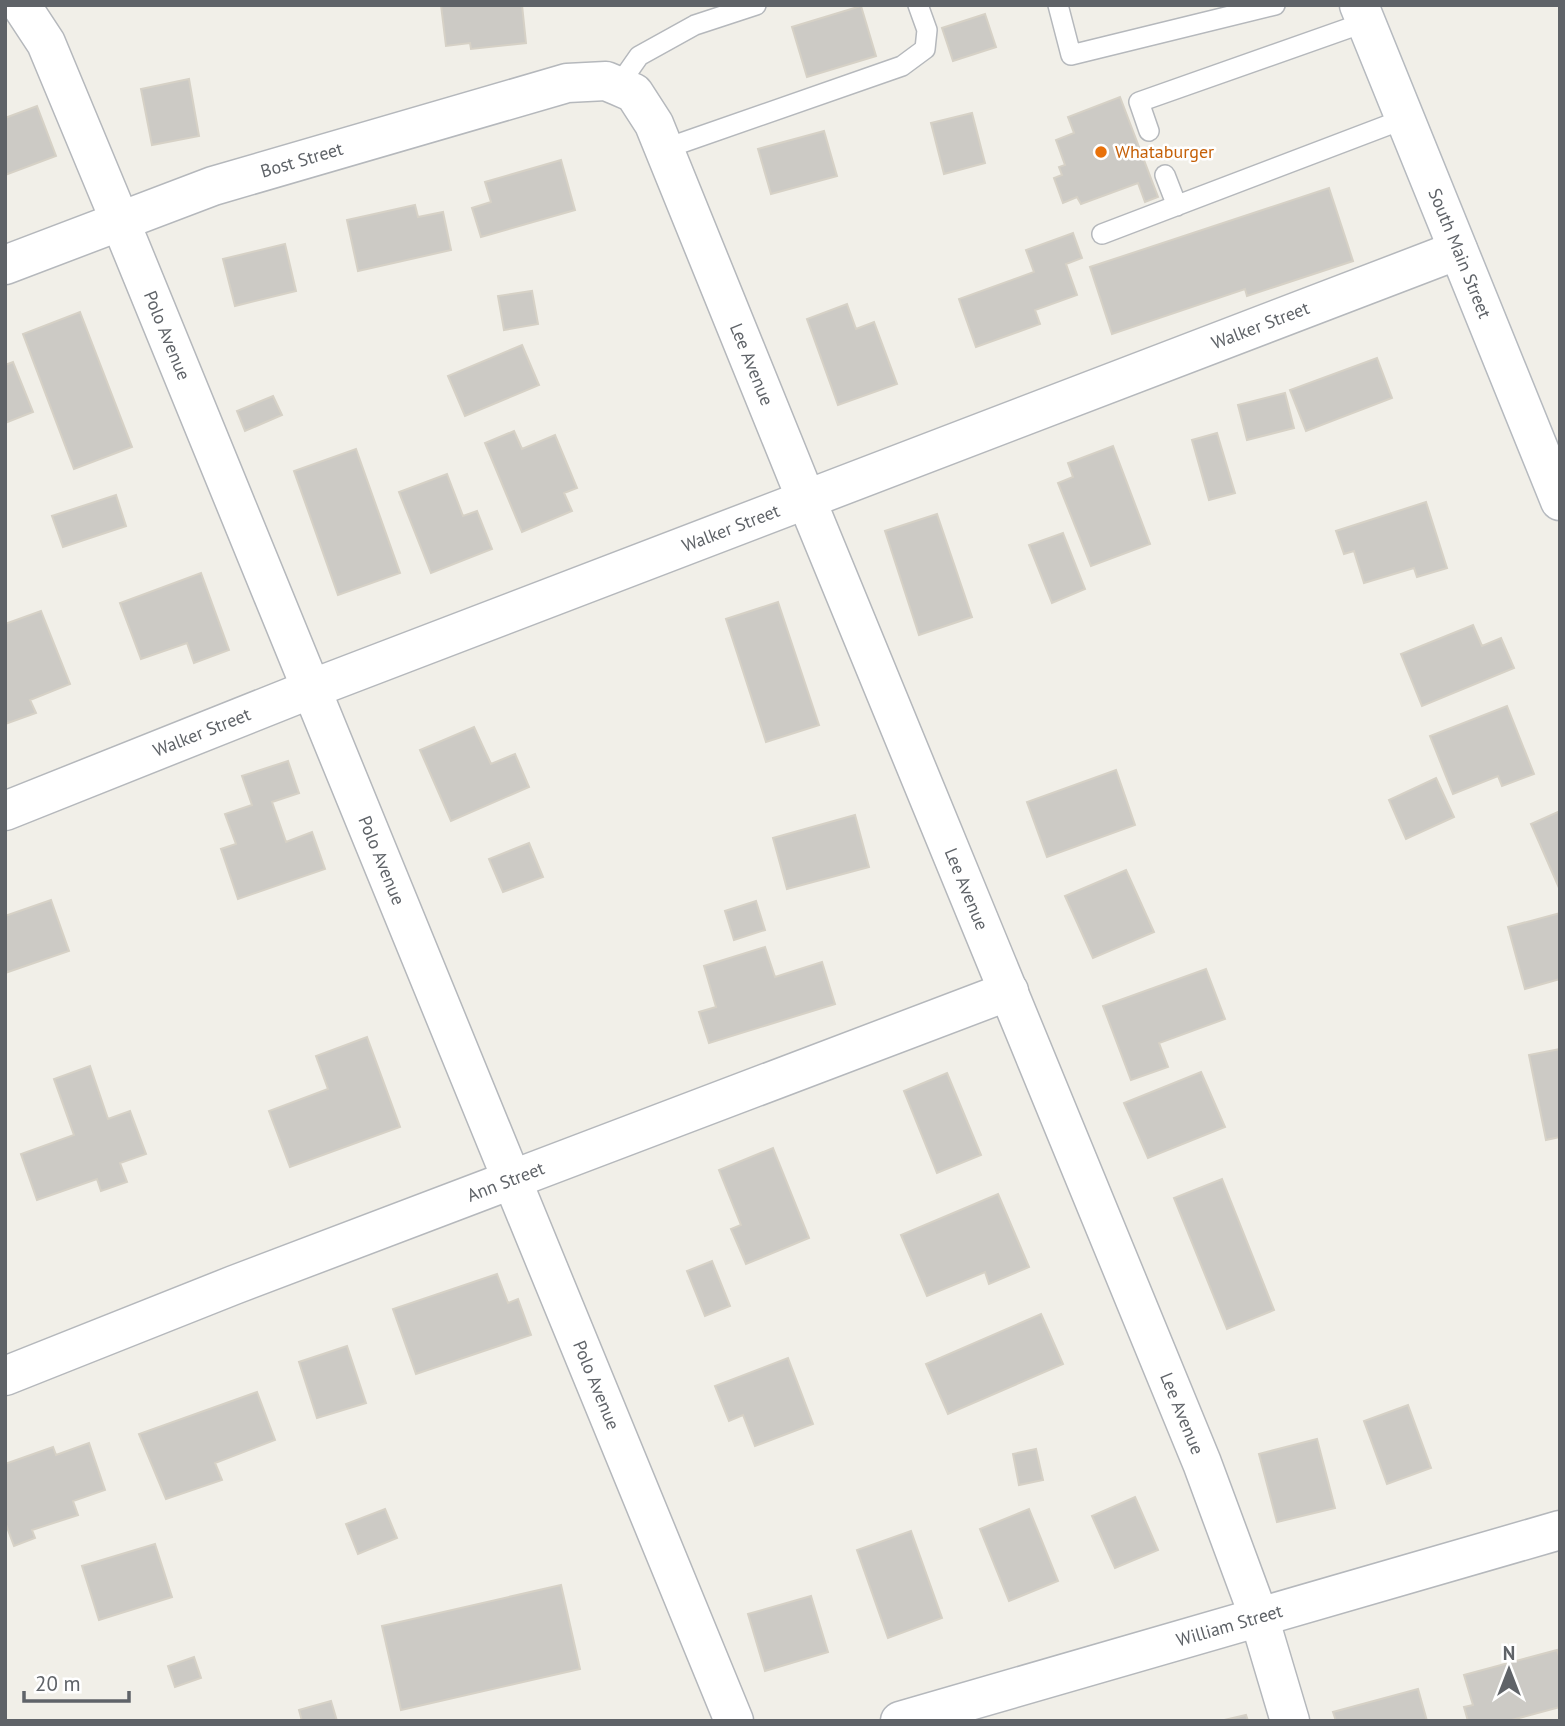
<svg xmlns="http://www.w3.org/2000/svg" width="1565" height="1726" font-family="'PT Sans',sans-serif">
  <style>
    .building { fill: #cccac5; stroke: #d6d1c6; stroke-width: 2 }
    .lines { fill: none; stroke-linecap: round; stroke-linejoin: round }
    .service-casing { stroke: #b5b8bc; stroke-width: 22 }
    .minor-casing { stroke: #b5b8bc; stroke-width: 41 }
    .secondary-casing { stroke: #b6babf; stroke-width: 41 }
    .service { stroke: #fff; stroke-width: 19 }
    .minor { stroke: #fff; stroke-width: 38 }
    .secondary { stroke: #fff; stroke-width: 38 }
    .food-dot { fill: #e8710a; stroke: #fff; stroke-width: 2.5 }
    .labels { text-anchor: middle; stroke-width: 5; stroke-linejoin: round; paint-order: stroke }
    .food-label { font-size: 18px; fill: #c56008; stroke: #fff; text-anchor: start }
    .street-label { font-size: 18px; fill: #5f6368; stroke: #fff }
  </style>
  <rect width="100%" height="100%" fill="#f1efe8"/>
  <path class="building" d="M441,5H522L526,43L471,49L470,43L446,46Z
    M861,6L876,56L807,77L792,27Z
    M985,14L996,47L953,61L942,28Z
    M189,79L199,136L152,145L141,89Z
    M1120,97L1158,197L1145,202L1138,183L1081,204L1077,197L1063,203L1054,178L1062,175L1059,167L1065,165L1056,140L1074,133L1068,117Z
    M37,106L56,156L5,175V118Z
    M972,113L985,163L944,174L931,123Z
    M824,131L837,176L771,194L758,149Z
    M561,160L575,210L481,237L472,208L491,202L485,182Z
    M1329,188L1353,261L1247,296L1245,289L1112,334L1090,267Z
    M415,205L418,217L443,212L451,250L358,271L347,220Z
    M1073,233L1082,258L1066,264L1077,295L1035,310L1040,324L976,347L959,299L1034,272L1026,250Z
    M285,244L296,291L235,306L223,259Z
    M532,291L538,324L504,330L498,296Z
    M847,304L856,329L874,322L897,384L838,405L807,319Z
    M80,312L132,447L74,469L23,334Z
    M522,345L539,385L465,416L448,376Z
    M1377,358L1392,398L1306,431L1290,390Z
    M13,362L33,412L5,423V365Z
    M1285,393L1294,428L1247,440L1238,405Z
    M273,396L282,415L245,431L237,411Z
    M514,431L522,449L555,435L577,488L564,493L572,511L522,532L485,443Z
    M1217,433L1235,493L1209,500L1192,440Z
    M1113,446L1150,544L1091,566L1058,483L1073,477L1068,463Z
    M356,449L400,573L338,595L294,471Z
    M447,474L463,516L477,511L492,549L431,573L399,492Z
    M116,495L126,526L63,547L52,516Z
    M1426,502L1447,568L1417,577L1414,568L1364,583L1354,551L1344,554L1336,531Z
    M937,514L972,617L919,635L885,531Z
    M1063,533L1085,589L1052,603L1029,545Z
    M201,573L229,650L194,663L187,643L141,659L120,603Z
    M778,602L819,725L766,742L726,619Z
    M41,611L70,684L30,700L36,713L5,724V624Z
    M1473,625L1482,646L1501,638L1514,668L1422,706L1401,654Z
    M1507,706L1534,774L1502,786L1498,776L1453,794L1430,736Z
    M474,727L491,764L515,754L529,787L451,821L420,750Z
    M288,761L299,793L272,802L286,842L312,832L325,869L238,899L221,849L236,844L225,814L252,805L242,776Z
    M1116,770L1135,825L1047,857L1027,802Z
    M1436,778L1454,817L1406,839L1389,800Z
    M1560,811V890L1531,824Z
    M855,815L869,867L787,889L773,838Z
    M529,843L543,877L503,892L489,859Z
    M1126,870L1154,932L1093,958L1065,896Z
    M51,900L69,951L5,973V916Z
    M756,901L765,930L734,940L725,911Z
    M1560,913V979L1525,989L1508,927Z
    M765,947L775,977L822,962L835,1004L709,1043L699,1012L716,1007L704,966Z
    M1206,969L1225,1019L1159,1043L1168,1067L1131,1080L1103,1006Z
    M367,1037L400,1127L290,1167L269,1111L328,1089L316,1056Z
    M1560,1049V1137L1546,1140L1529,1055Z
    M90,1066L108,1119L130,1111L146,1154L120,1163L127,1182L101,1191L97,1179L37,1200L21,1154L74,1135L54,1079Z
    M1201,1072L1225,1127L1148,1158L1124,1103Z
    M947,1073L981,1155L937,1173L904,1091Z
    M773,1148L809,1238L746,1264L731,1229L741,1225L719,1170Z
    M1222,1179L1274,1310L1227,1329L1174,1198Z
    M998,1194L1029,1267L989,1284L985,1272L927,1296L901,1235Z
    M712,1261L730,1306L705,1316L687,1271Z
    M497,1274L508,1303L518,1299L531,1335L416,1374L393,1309Z
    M1041,1314L1063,1364L948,1414L926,1364Z
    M347,1346L366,1403L317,1418L299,1362Z
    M788,1358L813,1424L755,1446L743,1415L729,1421L715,1386Z
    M257,1392L275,1440L215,1463L222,1480L166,1499L139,1434Z
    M1408,1405L1431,1468L1387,1484L1364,1421Z
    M1317,1439L1335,1508L1277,1522L1259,1454Z
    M89,1443L105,1490L73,1501L78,1515L32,1530L35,1538L14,1546L5,1522V1464L53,1447L56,1455Z
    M1036,1449L1043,1480L1019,1485L1013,1454Z
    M1135,1497L1158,1550L1115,1568L1092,1516Z
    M385,1509L397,1538L358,1554L346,1524Z
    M1029,1509L1058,1581L1009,1601L980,1529Z
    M911,1531L942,1618L888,1638L857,1550Z
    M155,1544L172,1597L99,1620L82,1566Z
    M561,1585L580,1669L401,1710L382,1626Z
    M811,1596L828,1652L765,1671L748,1614Z
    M1557,1650L1560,1659V1707L1508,1721H1468L1464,1707L1473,1705L1464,1675Z
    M194,1657L201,1678L175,1687L168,1666Z
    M1418,1689L1427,1721H1336L1333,1712Z
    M331,1701L337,1721H302L299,1710Z
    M1246,1715L1248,1721H1220Z"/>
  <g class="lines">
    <defs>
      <path id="service" d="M1058,5L1071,55L1275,5
        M618,86L639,56L695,25L756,5
        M1149,131L1139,102L1366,22
        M664,149L902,66L925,49L927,30L918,5
        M1165,175L1177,206
        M1102,234L1404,119"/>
      <g id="minor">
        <path id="s1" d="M21,5L46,43L120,221L512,1180L734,1721"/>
        <path id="s2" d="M5,265L213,186L567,83L606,81L618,86L634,93L654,124L806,499L1202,1463L1259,1617L1290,1721"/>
        <path id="s3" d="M5,811L311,689L1458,250"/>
        <path id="s4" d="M5,1376L234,1285L1009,991"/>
        <path id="s5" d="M900,1721L1560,1530"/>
      </g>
      <g id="secondary">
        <path id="s6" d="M1359,5L1560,501"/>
      </g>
    </defs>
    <use href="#service" class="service-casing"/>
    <use href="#minor" class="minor-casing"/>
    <use href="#secondary" class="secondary-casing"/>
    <use href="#service" class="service"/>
    <use href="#minor" class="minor"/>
    <use href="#secondary" class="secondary"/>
  </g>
  <circle class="food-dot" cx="1101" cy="152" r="7"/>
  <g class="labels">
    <g class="food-label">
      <text x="1115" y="158">Whataburger</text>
    </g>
    <g class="street-label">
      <text dy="6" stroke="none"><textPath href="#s2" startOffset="315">Bost Street</textPath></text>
      <text dy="6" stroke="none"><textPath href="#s6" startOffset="268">South Main Street</textPath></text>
      <text dy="6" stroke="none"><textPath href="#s3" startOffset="1346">Walker Street</textPath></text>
      <text dy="6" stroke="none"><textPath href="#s1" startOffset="362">Polo Avenue</textPath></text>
      <text dy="6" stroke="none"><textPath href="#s2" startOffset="957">Lee Avenue</textPath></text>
      <text dy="6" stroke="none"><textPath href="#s3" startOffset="779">Walker Street</textPath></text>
      <text dy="6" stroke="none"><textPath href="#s3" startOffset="212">Walker Street</textPath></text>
      <text dy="6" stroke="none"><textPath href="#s1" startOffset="929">Polo Avenue</textPath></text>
      <text dy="6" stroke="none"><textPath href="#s2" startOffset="1524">Lee Avenue</textPath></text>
      <text dy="6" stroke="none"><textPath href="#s4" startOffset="537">Ann Street</textPath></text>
      <text dy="6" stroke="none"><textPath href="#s1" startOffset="1496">Polo Avenue</textPath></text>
      <text dy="6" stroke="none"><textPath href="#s2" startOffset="2091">Lee Avenue</textPath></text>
      <text dy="6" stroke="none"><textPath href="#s5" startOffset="343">William Street</textPath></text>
    </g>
  </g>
  <rect width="1565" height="1726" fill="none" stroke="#5f6368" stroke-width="14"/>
  <g transform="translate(1509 1670)" stroke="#ffffff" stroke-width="5" paint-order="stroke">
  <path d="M0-5L12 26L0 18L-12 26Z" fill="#5f6368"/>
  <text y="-10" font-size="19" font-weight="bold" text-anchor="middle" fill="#5f6368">N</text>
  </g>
  <path d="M24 1691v10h105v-10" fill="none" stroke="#5f6368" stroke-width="3.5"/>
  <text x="35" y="1691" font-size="21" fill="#5f6368" stroke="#ffffff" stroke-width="5" paint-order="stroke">20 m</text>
</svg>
